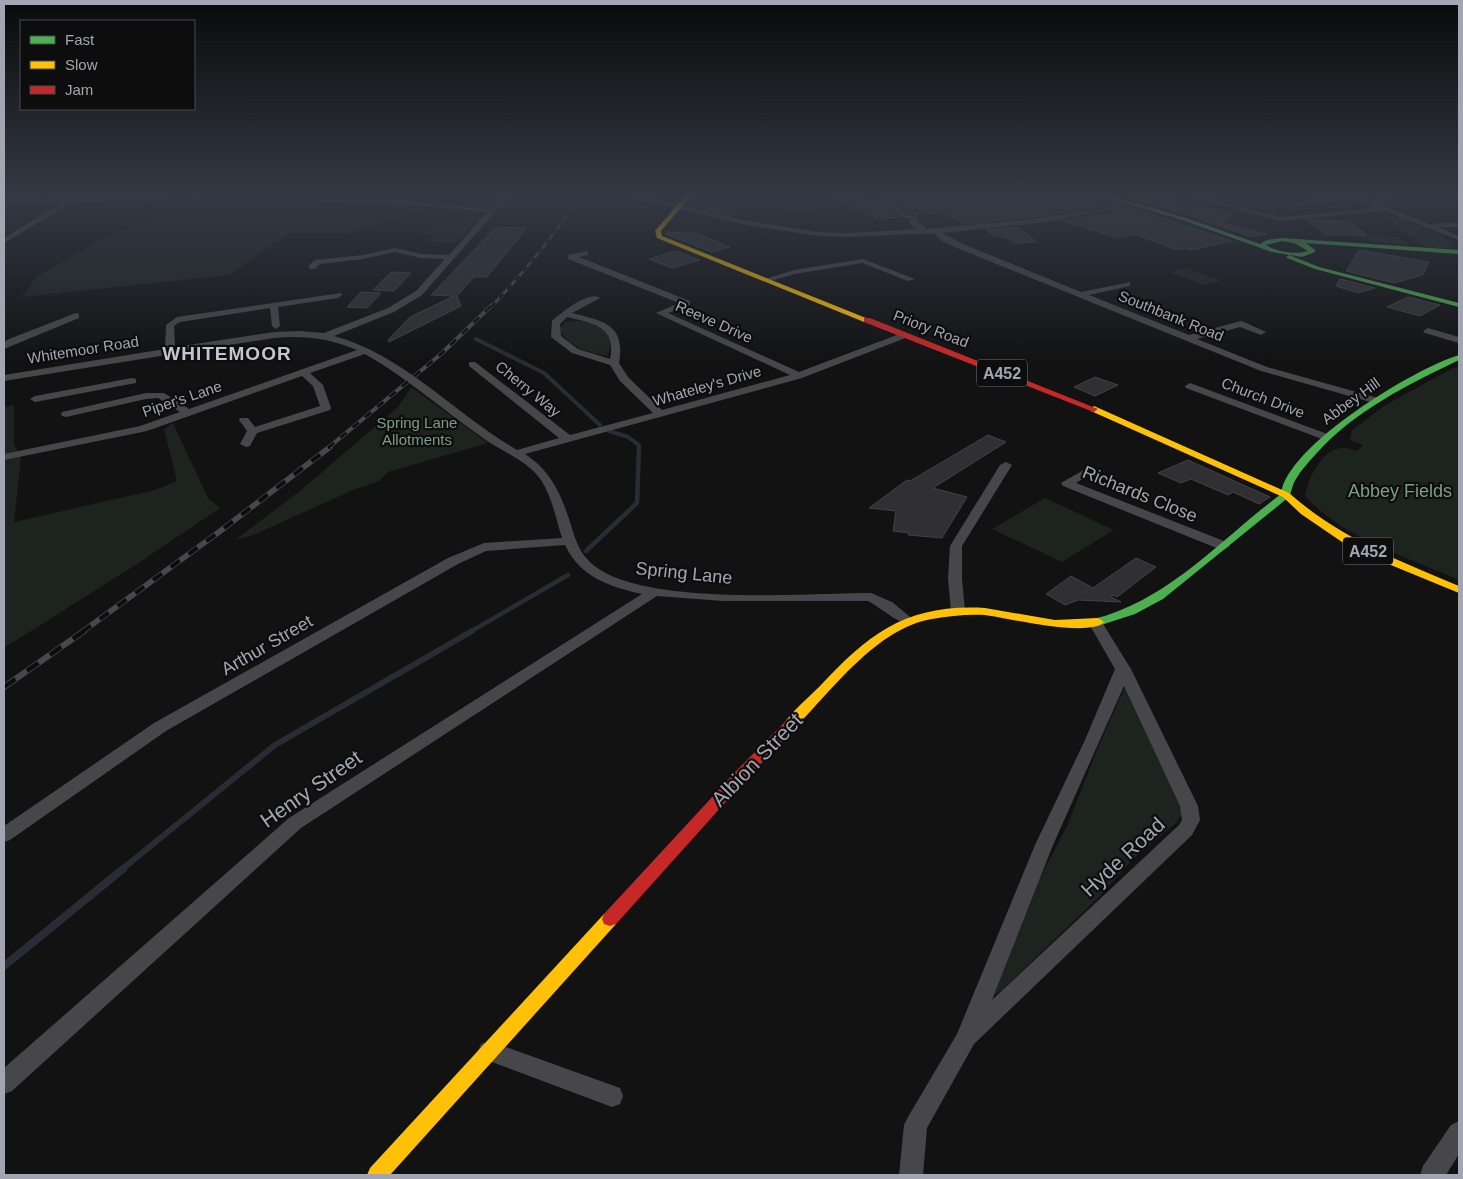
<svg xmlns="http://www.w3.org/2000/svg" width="1463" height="1179" font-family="Helvetica,sans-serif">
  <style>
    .green { fill: #1d231f }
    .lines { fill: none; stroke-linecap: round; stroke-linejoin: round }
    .stream-far3 { stroke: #292c35; stroke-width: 4 }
    .stream-far2 { stroke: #292c35; stroke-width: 4.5 }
    .stream-far1 { stroke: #292c35; stroke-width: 6 }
    .stream { stroke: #292c35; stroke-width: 8 }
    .building { fill: #303032; stroke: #424246 }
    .street { fill: #47474b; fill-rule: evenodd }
    .fast { fill: #4caf50; fill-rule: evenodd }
    .slow { fill: #ffc107; fill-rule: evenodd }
    .jam { fill: #c62828; fill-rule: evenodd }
    .rail-far3-casing { stroke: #48484c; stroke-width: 3 }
    .rail-far2-casing { stroke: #48484c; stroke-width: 4 }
    .rail-far1-casing { stroke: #48484c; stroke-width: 5.5 }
    .rail-casing { stroke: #48484c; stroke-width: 6 }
    .rail-far3 { stroke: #0d0d0e; stroke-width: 2; stroke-dasharray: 6; stroke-linecap: butt }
    .rail-far2 { stroke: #0d0d0e; stroke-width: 2.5; stroke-dasharray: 8; stroke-linecap: butt }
    .rail-far1 { stroke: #0d0d0e; stroke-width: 4; stroke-dasharray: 11; stroke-linecap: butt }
    .rail { stroke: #0d0d0e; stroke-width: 4.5; stroke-dasharray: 14; stroke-linecap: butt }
    .labels { text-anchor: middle; stroke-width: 4.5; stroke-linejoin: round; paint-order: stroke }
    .far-street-label { font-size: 15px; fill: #a4a5b3; stroke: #0d0d0e }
    .far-park-label { font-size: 15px; fill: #7c9d87; stroke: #0d0d0e }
    .shield { fill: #0d0d0e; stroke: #777782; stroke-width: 1 }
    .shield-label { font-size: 16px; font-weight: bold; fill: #a4a5b3 }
    .park-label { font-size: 18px; fill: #7c9d87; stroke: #0d0d0e }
    .street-label { font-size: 18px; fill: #a4a5b3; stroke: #0d0d0e }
    .far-district-label { font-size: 19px; font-weight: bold; letter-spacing: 1px; fill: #c5c5cf; stroke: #0d0d0e }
    .near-street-label { font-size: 21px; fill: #a4a5b3; stroke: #0d0d0e }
  </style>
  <rect width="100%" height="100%" fill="#121213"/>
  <path class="green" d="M792,197L818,212L801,211L759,202Z
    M197,199L233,202H404L435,205L345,234H288L230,275L22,297L37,276L106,237L151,219L181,200Z
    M1374,213C1392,212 1442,231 1453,246C1442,250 1424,248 1415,241H1419L1414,237L1409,236L1383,217Z
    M470,214L482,216L455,244L428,242L437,234L416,233Z
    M1355,235L1398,237L1410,245L1362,240Z
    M1186,268L1221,281L1204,285L1169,272Z
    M575,321L590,322L607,331L611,343L608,356C588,353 571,348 560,330L565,322Z
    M1459,367V580C1407,557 1344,539 1305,496C1308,479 1321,450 1341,448C1346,447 1353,450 1357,451L1363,445L1350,440L1352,430L1387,404L1453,368Z
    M411,387L488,443L388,472L379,481L351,491L251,536L235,540L300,491L398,407Z
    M14,405V444L21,458L14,522L155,490L177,481L164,429L173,423L208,498L220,508L137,564L4,648V407Z
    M1045,498L1114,530L1062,562L992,529Z
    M1125,687L1180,804L1182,814L1176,823L1133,859L1099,897L1001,991L994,995L1040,878L1067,826L1099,745Z"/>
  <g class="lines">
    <path class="stream-far3" d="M476,339L544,373L600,425
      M609,431L628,437L639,445V448"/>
    <path class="stream-far2" d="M586,551L637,503L639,447
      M470,632L568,575"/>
    <path class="stream-far1" d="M121,870L275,745L472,631"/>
    <path class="stream" d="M4,966L123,869"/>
  </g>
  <path class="building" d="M831,197H869L899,217L878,219Z
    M880,197H1101L1232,241L1191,250L1185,248L1178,250L1134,234L1119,238L1063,221L1113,211L1115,207L1113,205L1024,218L963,224L942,212L915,215Z
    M1124,197H1159L1206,210L1215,208L1234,213L1224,223L1267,234L1251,237L1188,215Z
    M716,206L741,211L731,215L705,210Z
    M1307,220L1349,221L1367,235H1325Z
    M496,227L527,228L487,277H474L457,296L461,306L389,342L388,340L410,317L454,296L431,295Z
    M1018,227L1037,242L1013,243L1006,237H995L986,230Z
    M666,232L696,233L730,247L712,252L666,234Z
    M1359,250L1429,262L1423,275L1394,283L1346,271Z
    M675,251L700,260L672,268L649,259Z
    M391,272L411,273L394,291L373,290Z
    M1340,279L1375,288L1358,293L1336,286Z
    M361,292L381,293L367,308L347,307Z
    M1408,297L1440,305L1420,316L1387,307Z
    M1095,377L1118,385L1095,396L1074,387Z
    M988,435L1006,442L933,488L967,497L942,538L908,535L909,533L893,531L896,511L869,508L907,480L910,481Z
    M1188,460L1270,497L1259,504L1233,492L1228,495L1191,479L1181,483L1158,473Z
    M1136,558L1156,567L1117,597L1113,595L1111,597L1121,602L1078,600L1065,605L1046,594L1071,576L1093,588Z"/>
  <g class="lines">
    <path class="street" d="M115,197L165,198L162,200L73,202L4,243V238L63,202L4,203V199Z
      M501,197H508L422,295L394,312L334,336C404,355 455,414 517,450L559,438L469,366V362H475L570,435L653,413L620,381L610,365L572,353L551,337L552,321C561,313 589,290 600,298L572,313C603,321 626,324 619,363L628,377L662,410L790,375L656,313L679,303L568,259V255L588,251V255L579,257L690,301V305L668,313L799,372L902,333H908V337L802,378L525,454C551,471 561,494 570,522C574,535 578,550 588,560C632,608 807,593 871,593L892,602L915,621L913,624C902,627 880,607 868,601H723L657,596L301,828L12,1091L4,1094V1068L289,818L642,594C610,587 580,577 565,545L486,551L458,564L166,731L10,840L4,842V826L154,723L448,558L484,543L562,538C556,519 552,497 541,480C527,460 502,452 483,438C443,410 407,378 365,354L310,373L323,385L331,408L330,410L257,433L250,446L246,447L240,444L247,431L239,420L240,418H248L255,427L320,406L313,386L302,376L147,431L4,460V454L140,426L180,412L158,398L146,399L66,417L62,416L61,414L62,412L146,393H164L189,409L357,350C329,338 304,335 274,338L4,381V375L165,349L166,325L177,317L341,293L342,295L338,298L278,307L280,326L276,329L272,326L270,308L180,322L174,326L175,347L274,332L300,331L324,333L388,308L416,291L445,259L421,258L395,252L363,259L320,264L315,269H309V265L315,260L363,255L395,248L421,254L449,255L487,212L404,204L317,203L315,202V200H404L491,209ZM567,317C592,323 617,326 610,359L578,349L561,336L560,324Z
      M629,197H641L748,221L818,232L848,233L918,229L910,224V219L903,217L871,197C887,197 900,213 916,217L917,221L927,229L1024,220L1113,207V209L1046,222L942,233L963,244L1081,292L1130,282V286L1089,295L1189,335L1241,321L1244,322L1266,332L1261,335L1240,327L1197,339L1267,367L1378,398L1379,400L1374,403L1261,371L957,248L942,241L934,233L848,237L818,236L748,225Z
      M1190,197H1201L1280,217L1376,208L1348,199L1291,206V204L1293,203L1336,197H1354L1368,201L1384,197H1394L1375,203L1432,225L1436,223H1459V227H1438L1459,236V240L1385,211L1280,221Z
      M863,259L915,279L908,281L862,263L795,274L766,282L762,280L794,270Z
      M76,313L79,314V318L4,349V342L9,339Z
      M1428,328L1459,337V343L1425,333L1423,331Z
      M132,378L136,379V383L35,402L30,399L35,396Z
      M1190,383L1330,435L1331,437L1330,439H1322L1186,388L1185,386Z
      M1006,462L1012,465L962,546V579L965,611L963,614H953L951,611L948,579L950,546L1000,465Z
      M1089,467L1093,468L1095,470L1093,472L1076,483L1229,543L1230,546L1224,550L1219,549L1063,486L1061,483Z
      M1095,618L1100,619L1131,669L1198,806L1200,820L1192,835L974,1044L927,1128L923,1175H899L904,1125L908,1117L957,1034L1035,845L1085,740L1115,669L1088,622L1090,619ZM1124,686L1180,806L1182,820L1179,825L992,1000L1053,845Z
      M489,1041L620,1088L623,1096L620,1104L612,1107L481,1058L478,1051L481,1044Z
      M1459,1121V1154L1446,1175H1420L1423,1166L1451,1125Z"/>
    <path class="fast" d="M1105,197H1114L1186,218L1260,244L1267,240L1282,238L1459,250V254L1306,243L1315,250V252L1302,257L1272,252L1182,220ZM1282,241L1294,243L1308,251C1297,255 1276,252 1266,245Z
      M1289,255L1319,267L1459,303V307L1315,269L1287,258L1286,257Z
      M1459,355V360C1407,385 1354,411 1315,455C1308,463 1301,470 1296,479C1292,485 1292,491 1289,497L1163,599L1135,614L1098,626L1094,625L1092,622L1094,619C1169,600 1221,539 1281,494C1286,446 1415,368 1459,355Z"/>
    <path class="slow" d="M684,197H690L661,231L662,236L871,320L864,322L657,238L655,231Z
      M1094,406L1289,493C1340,538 1397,560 1459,586V593L1386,563L1342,542L1301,514L1283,497L1091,411L1090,409Z
      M985,608L1055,620L1098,618L1104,622C1089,638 1007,618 985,615C968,614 949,616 932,619C877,628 832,690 795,728H785L783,725C792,711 808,698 820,686C871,632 907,604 985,608Z
      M610,912L616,914L618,919L616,924L390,1175H367L370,1168L604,914Z"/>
    <path class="jam" d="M864,318H870L1098,409L1094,412L1091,411L864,322Z
      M790,720L795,722L797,725L795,728L749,776L616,924L610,926L604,924L602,919L604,914L739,768L785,722Z"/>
    <defs>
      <path id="rail-far3" d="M491,307C524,273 553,236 580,197"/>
      <path id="rail-far2" d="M328,448L441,354L492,305"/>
      <path id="rail-far1" d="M82,632L219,532L330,447"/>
      <path id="rail" d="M4,687L84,631"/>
    </defs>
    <use href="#rail-far3" class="rail-far3-casing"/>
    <use href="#rail-far2" class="rail-far2-casing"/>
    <use href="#rail-far1" class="rail-far1-casing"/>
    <use href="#rail" class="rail-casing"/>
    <use href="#rail-far3" class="rail-far3"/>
    <use href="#rail-far2" class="rail-far2"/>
    <use href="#rail-far1" class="rail-far1"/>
    <use href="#rail" class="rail"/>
  </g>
  <linearGradient id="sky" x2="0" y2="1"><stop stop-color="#0a0a0a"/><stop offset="0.54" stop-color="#333944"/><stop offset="1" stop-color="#333944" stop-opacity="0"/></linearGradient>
  <rect width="1463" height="362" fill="url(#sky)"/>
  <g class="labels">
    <g class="far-street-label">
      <text transform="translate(1171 316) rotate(22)" y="5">Southbank Road</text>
      <text transform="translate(714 322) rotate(24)" y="5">Reeve Drive</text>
      <text transform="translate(931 329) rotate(21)" y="5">Priory Road</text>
      <text transform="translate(83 350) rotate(-9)" y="5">Whitemoor Road</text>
      <text transform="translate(707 386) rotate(-16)" y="5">Whateley's Drive</text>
      <text transform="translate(528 389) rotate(39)" y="5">Cherry Way</text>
      <text transform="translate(1263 398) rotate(21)" y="5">Church Drive</text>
      <text transform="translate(182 399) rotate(-19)" y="5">Piper's Lane</text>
      <text transform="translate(1351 401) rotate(-36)" y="5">Abbey Hill</text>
    </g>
    <g class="far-park-label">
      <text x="417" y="428">Spring Lane<tspan x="417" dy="17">Allotments</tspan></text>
    </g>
    <g class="shield">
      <rect x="977" y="359.5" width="50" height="27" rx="4"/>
      <rect x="1343" y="537.5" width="50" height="27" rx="4"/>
    </g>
    <g class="shield-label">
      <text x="1002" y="379">A452</text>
      <text x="1368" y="557">A452</text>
    </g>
    <g class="park-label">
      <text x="1400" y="497">Abbey Fields</text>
    </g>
    <g class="street-label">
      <text transform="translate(1140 494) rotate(22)" y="6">Richards Close</text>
      <text transform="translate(684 573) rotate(6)" y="6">Spring Lane</text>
      <text transform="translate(267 645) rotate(-30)" y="6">Arthur Street</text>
    </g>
    <g class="far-district-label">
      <text x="227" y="360">WHITEMOOR</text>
    </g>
    <g class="near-street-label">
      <text transform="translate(757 760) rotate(-46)" y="7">Albion Street</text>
      <text transform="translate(311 789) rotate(-35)" y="7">Henry Street</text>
      <text transform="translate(1123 857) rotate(-43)" y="7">Hyde Road</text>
    </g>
  </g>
  <rect width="1463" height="1179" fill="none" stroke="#a4a5b3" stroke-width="10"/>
  <rect x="20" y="20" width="175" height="90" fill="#0d0d0e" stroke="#494a50"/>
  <rect x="30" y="36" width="25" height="8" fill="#4caf50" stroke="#494a50"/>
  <text x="65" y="45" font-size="15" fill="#a4a5b3">Fast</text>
  <rect x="30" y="61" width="25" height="8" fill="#ffc107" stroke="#494a50"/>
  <text x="65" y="70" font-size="15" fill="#a4a5b3">Slow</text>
  <rect x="30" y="86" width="25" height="8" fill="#c62828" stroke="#494a50"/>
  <text x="65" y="95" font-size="15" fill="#a4a5b3">Jam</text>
</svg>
